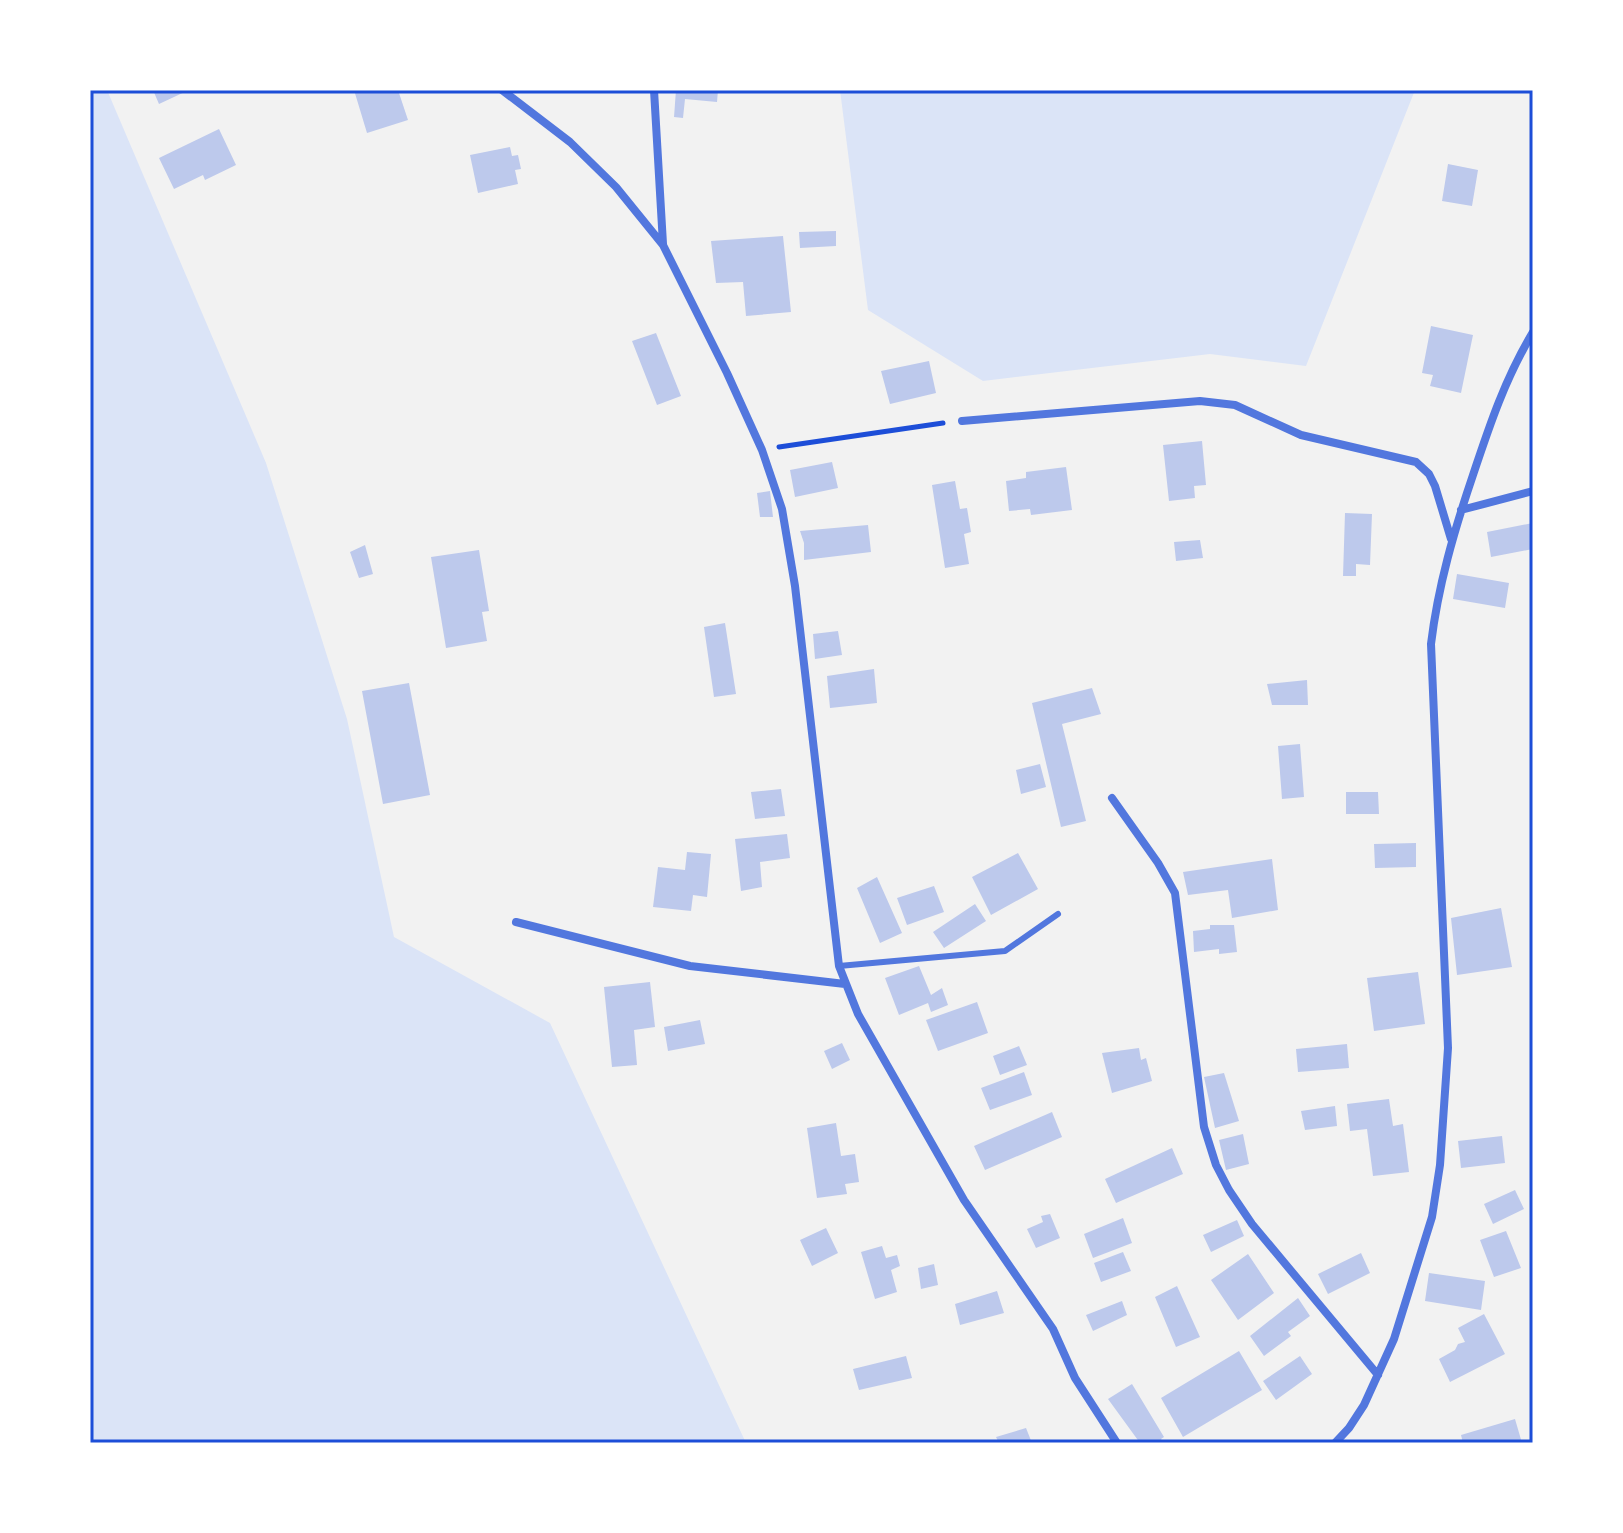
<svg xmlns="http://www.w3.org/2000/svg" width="1623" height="1533" font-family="Roboto,sans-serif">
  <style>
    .green { fill: #dbe4f7 }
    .building { fill: #bdc9ec }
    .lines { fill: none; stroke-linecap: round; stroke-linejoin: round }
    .path { stroke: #1d4ed8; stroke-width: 5 }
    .service { stroke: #5277de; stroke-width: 6 }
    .minor { stroke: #5277de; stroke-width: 8 }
    .neatline { fill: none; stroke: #1d4ed8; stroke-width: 3 }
  </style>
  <rect width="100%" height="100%" fill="#f2f2f2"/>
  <path class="green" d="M90,90H107L266,463L347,719L394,937L550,1023L746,1443H90Z
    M840,90H1415L1306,366L1210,354L983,381L868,310Z"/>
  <path class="building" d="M153,90H189L159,104Z
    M354,90H398L408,120L367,133Z
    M676,90H718L717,102L685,99L683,118L674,117Z
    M219,129L236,165L205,180L203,175L174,189L159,158Z
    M510,147L512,156L518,155L521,169L515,170L518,184L478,193L470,155Z
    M1448,164L1478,170L1472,206L1442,201Z
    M836,231V246L800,248L799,232Z
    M783,236L791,312L746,316L743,282L716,283L711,241Z
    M1431,326L1473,335L1461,393L1430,386L1433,375L1422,373Z
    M656,333L681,396L657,405L632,341Z
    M929,361L936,393L890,404L881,371Z
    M1202,441L1206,485L1194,486L1195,498L1169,501L1163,445Z
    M832,462L838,488L795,497L790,470Z
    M1066,467L1072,510L1031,515L1030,509L1009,511L1006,481L1026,478V472Z
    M955,481L960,509L967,508L971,532L964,534L969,564L945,568L932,485Z
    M770,491L773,517H760L757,493Z
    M1345,513L1372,514L1370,565L1356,564V576H1343Z
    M1533,523V549L1491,557L1487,532Z
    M868,525L871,552L804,560V543L800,531Z
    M1200,540L1203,558L1176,561L1174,542Z
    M365,545L373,574L359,578L350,552Z
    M479,550L489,611L482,612L487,641L446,648L431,557Z
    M1457,574L1509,583L1505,608L1453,599Z
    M725,623L736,694L714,697L704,627Z
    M838,631L842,655L815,659L813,634Z
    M874,669L877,703L830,708L827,676Z
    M1307,680L1308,705H1272L1267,684Z
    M409,683L430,795L383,804L362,691Z
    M1092,688L1101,714L1062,724L1086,821L1061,827L1032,703Z
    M1300,744L1304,797L1282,799L1278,746Z
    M1040,764L1046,787L1021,794L1016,770Z
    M781,789L785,816L755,819L751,792Z
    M1346,792H1378L1379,814H1346Z
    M787,834L790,858L760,862L762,887L741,891L735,839Z
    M1416,843V867L1375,868L1374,844Z
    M687,852L711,854L707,897L693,895L691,911L653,907L658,867L685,870Z
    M1018,853L1038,889L991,915L972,877Z
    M1272,859L1278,910L1232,918L1228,890L1188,895L1183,872Z
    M877,877L902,933L880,943L857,888Z
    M934,886L944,912L907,925L897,898Z
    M975,904L986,921L944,948L933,932Z
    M1501,908L1512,967L1457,975L1451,918Z
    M1210,925H1234L1237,952L1219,954V949L1194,952L1193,931L1210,929Z
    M919,966L931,995L942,988L948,1005L931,1012L928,1003L899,1015L885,978Z
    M1418,972L1425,1024L1374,1031L1367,978Z
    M650,982L655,1027L634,1030L637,1065L612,1067L604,987Z
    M977,1002L988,1033L938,1051L926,1020Z
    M700,1020L705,1044L668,1051L664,1027Z
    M842,1043L850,1060L832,1069L824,1051Z
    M1347,1044L1349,1068L1298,1072L1296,1049Z
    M1019,1046L1027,1065L1000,1075L993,1056Z
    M1139,1048L1141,1060L1146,1058L1152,1081L1112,1093L1102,1053Z
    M1024,1072L1032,1095L990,1110L981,1088Z
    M1224,1073L1239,1121L1215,1128L1204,1077Z
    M1389,1099L1393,1126L1403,1124L1409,1172L1373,1176L1367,1129L1350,1131L1347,1104Z
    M1335,1106L1337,1126L1305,1130L1301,1111Z
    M1052,1112L1062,1137L985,1170L974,1146Z
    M836,1123L841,1156L855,1154L859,1182L845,1184L847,1194L817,1198L807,1128Z
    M1243,1134L1249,1164L1226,1170L1219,1140Z
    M1502,1136L1505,1163L1461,1168L1458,1141Z
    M1172,1148L1183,1174L1116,1203L1105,1179Z
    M1515,1190L1524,1209L1493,1224L1484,1204Z
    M1050,1214L1060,1238L1036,1248L1027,1229L1043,1222L1041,1216Z
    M1123,1218L1132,1243L1093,1258L1084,1234Z
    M1237,1220L1244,1236L1211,1252L1203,1235Z
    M826,1228L838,1253L812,1266L800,1240Z
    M1506,1231L1521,1268L1494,1277L1480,1240Z
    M882,1246L886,1258L897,1255L900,1266L891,1270L897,1292L875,1299L861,1252Z
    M1123,1252L1131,1271L1101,1282L1094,1263Z
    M1361,1253L1370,1273L1328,1294L1318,1274Z
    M1248,1254L1274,1293L1238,1320L1211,1280Z
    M934,1264L938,1285L921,1289L918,1268Z
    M1429,1273L1485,1281L1481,1310L1425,1301Z
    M1177,1286L1200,1337L1176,1347L1155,1297Z
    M997,1291L1004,1313L960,1325L955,1304Z
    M1298,1298L1310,1316L1288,1332L1291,1336L1264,1356L1250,1336Z
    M1122,1301L1127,1315L1093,1331L1086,1315Z
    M1484,1314L1505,1354L1450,1382L1439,1359L1455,1350L1458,1344L1465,1342L1458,1328Z
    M1239,1351L1262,1390L1183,1437L1161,1398Z
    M906,1356L912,1378L859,1390L853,1369Z
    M1300,1356L1312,1374L1276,1400L1263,1381Z
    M1132,1384L1164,1437L1161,1439L1163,1443H1140L1108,1399Z
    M1515,1419L1522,1443H1463L1461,1435Z
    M1026,1428L1032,1443H999L996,1437Z"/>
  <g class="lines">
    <path class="path" d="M779,447L943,423"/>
    <path class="service" d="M839,966L1005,951L1058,914"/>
    <path class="minor" d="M502,90L570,142L616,187L663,245L727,373L762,450L782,509L795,586L839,966L858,1014L964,1200L1053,1329L1075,1378L1117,1443
      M654,90L663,244
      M962,421L1200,401L1235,405L1301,435L1416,462L1429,474L1435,486L1451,539
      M1461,510L1533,491
      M1112,798L1158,863L1175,893L1204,1127L1216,1165L1229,1190L1252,1224L1378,1375
      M516,922L690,966L845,984
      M1335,1443L1349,1428L1364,1405L1394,1339L1432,1217L1440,1165L1448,1048L1431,644C1438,586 1454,531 1473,475C1490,424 1505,379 1533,332"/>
  </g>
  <rect width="1623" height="1533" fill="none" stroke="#ffffff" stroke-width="184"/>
  <rect x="92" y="92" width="1439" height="1349" class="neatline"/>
</svg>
